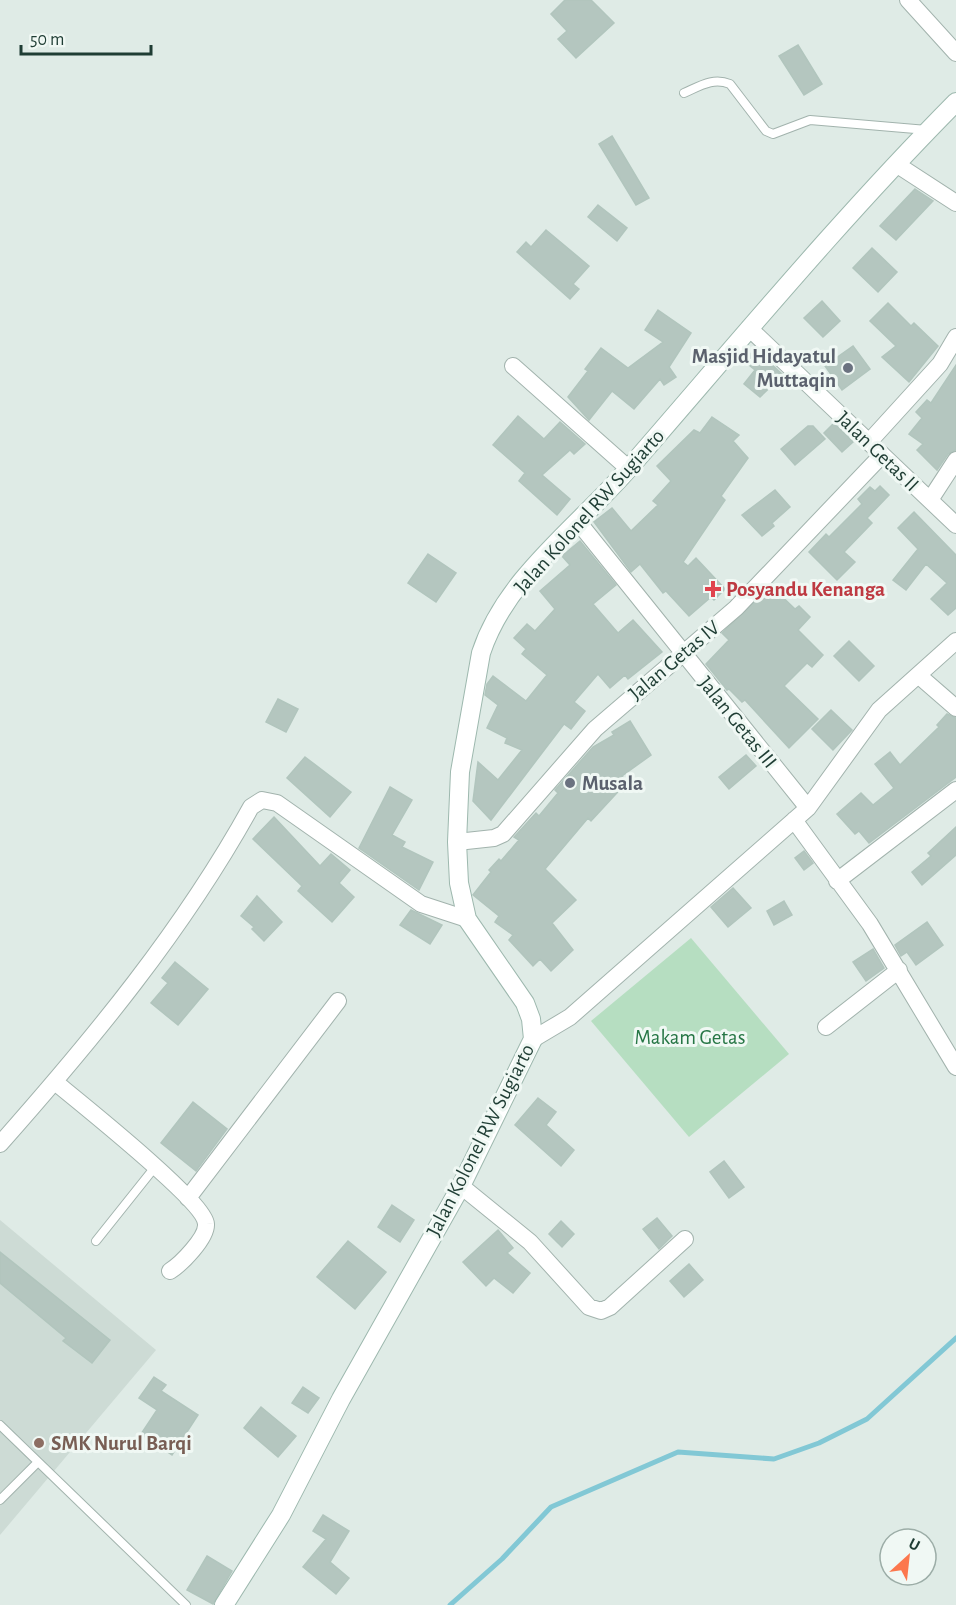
<svg xmlns="http://www.w3.org/2000/svg" width="956" height="1605" font-family="'Alegreya Sans',sans-serif">
  <style>
    .built { fill: #cddbd5 }
    .green { fill: #b6dec1 }
    .lines { fill: none; stroke-linecap: round; stroke-linejoin: round }
    .stream { stroke: #82c8d5; stroke-width: 5 }
    .building { fill: #b4c6bf; stroke: #b1c5bd; stroke-width: 1.5 }
    .service-casing { stroke: #a2b3ad; stroke-width: 10 }
    .minor-casing { stroke: #a2b3ad; stroke-width: 18 }
    .secondary-casing { stroke: #9db8ae; stroke-width: 20 }
    .service { stroke: #fff; stroke-width: 8 }
    .minor { stroke: #fff; stroke-width: 16 }
    .secondary { stroke: #fff; stroke-width: 18 }
    .worship-dot { fill: #6b7280; stroke: #f0f8f4; stroke-width: 2 }
    .health-dot { fill: #e0444e; stroke: #f0f8f4; stroke-width: 2 }
    .education-dot { fill: #8d6e63; stroke: #f0f8f4; stroke-width: 2 }
    .labels { text-anchor: middle; stroke-width: 6; stroke-linejoin: round; paint-order: stroke }
    .worship-label { font-size: 21px; font-weight: bold; fill: #5b616d; stroke: #f0f8f4; text-anchor: end }
    .street-label { font-size: 21px; fill: #1f3d34; stroke: #f0f8f4 }
    .health-label { font-size: 21px; font-weight: bold; fill: #be3a42; stroke: #f0f8f4; text-anchor: start }
    .park-label { font-size: 21px; fill: #267645; stroke: #f0f8f4 }
    .education-label { font-size: 21px; font-weight: bold; fill: #785e54; stroke: #f0f8f4; text-anchor: start }
  </style>
  <rect width="100%" height="100%" fill="#dfebe6"/>
  <path class="built" d="M0,1220L156,1350L0,1535Z"/>
  <path class="green" d="M691,938L789,1054L689,1137L591,1021Z"/>
  <g class="lines">
    <path class="stream" d="M450,1605L502,1559L551,1507L678,1452L774,1459L819,1443L867,1419L956,1338"/>
  </g>
  <path class="building" d="M565,0H591L614,23L576,58L558,39L567,31L551,14Z
    M798,45L822,84L804,95L779,56Z
    M612,136L649,198L636,205L599,144Z
    M915,189L933,201L896,240L880,226Z
    M598,205L627,228L617,241L588,217Z
    M546,230L589,266L573,284L579,289L570,299L517,252L526,242L531,247Z
    M872,248L897,272L878,292L853,268Z
    M822,301L840,321L823,337L804,318Z
    M888,303L911,326L914,323L938,346L909,382L882,357L896,346L870,321Z
    M658,310L691,333L669,367L676,377L664,385L660,379L634,409L612,391L589,420L568,397L588,371L585,369L601,348L628,368L663,342L645,330Z
    M853,346L870,369L842,390L825,366Z
    M755,349L783,375L760,397L744,384L755,370L744,361Z
    M956,365V450L948,454L937,470L917,450L923,444L909,434L922,418L916,412L927,400L931,403Z
    M518,416L544,439L560,422L585,444L574,454L570,450L542,475L570,499L557,515L519,481L525,473L493,445Z
    M712,417L739,435L733,441L748,458L721,496L725,500L683,562L688,566L696,558L725,589L714,600L711,597L689,616L666,591L663,593L640,564L631,572L594,522L612,508L631,531L658,505L653,501L671,481L657,466L694,430L700,433Z
    M834,423L853,442L842,452L824,433Z
    M808,426H813L825,439L795,465L781,449Z
    M880,486L889,495L867,518L872,523L844,552L855,562L837,580L809,552L826,534L829,537L862,504L858,499L870,487L875,491Z
    M775,490L790,507L772,523L774,526L762,536L742,515Z
    M914,512L956,555V608L948,615L931,599L947,583L926,564L906,590L893,580L918,549L898,528Z
    M580,541L616,585L593,604L618,633L633,620L662,652L628,679L625,675L610,688L598,674L574,702L585,711L571,729L564,724L491,820L473,801L478,762L498,780L522,750L505,743L507,738L487,728L498,705L485,695L487,684L493,676L526,701L547,675L522,654L526,649L514,638L527,624L535,631L555,609L540,591L570,565L562,556Z
    M428,554L456,573L436,602L408,583Z
    M771,586L795,609L799,606L810,617L798,630L823,655L812,667L807,663L784,686L818,719L789,748L745,700L742,702L729,689L727,690L706,664L729,640L722,633Z
    M849,641L874,666L859,681L834,656Z
    M278,699L298,709L286,732L266,722Z
    M831,710L852,730L833,750L812,729Z
    M947,714L956,718V777L869,843L859,831L855,834L837,814L861,793L873,805L894,788L875,764L890,752L900,765L939,727L937,725Z
    M630,721L651,755L622,776L627,782L591,821L588,818L545,869L576,900L552,923L573,950L551,971L540,959L533,966L509,940L513,935L495,922L499,916L473,895L491,872L489,870L499,859L501,861L519,840L514,837L536,813L539,816L558,793L555,790L593,747L614,735L612,732Z
    M746,755L756,766L729,789L719,777Z
    M305,757L351,792L330,817L287,778Z
    M390,787L412,800L392,835L405,842L402,847L433,862L419,890L359,848Z
    M274,817L320,866L331,854L350,870L339,883L354,897L332,922L298,891L302,886L253,839Z
    M956,827V855L922,885L912,872L931,856L928,853Z
    M804,851L813,863L804,870L795,858Z
    M733,888L751,908L728,927L711,907Z
    M257,896L282,922L264,941L252,929L254,927L241,916Z
    M784,901L792,915L774,925L767,911Z
    M411,910L442,925L430,944L400,925Z
    M927,922L943,945L916,965L907,952L901,956L895,945Z
    M873,949L884,968L866,981L853,962Z
    M175,962L208,989L178,1025L151,1003L168,983L162,978Z
    M538,1098L556,1112L546,1125L574,1150L561,1166L515,1125Z
    M193,1102L227,1129L196,1171L161,1143Z
    M724,1161L744,1187L729,1198L710,1172Z
    M392,1205L414,1220L400,1242L378,1227Z
    M657,1218L672,1236L659,1249L643,1229Z
    M561,1221L574,1234L562,1247L549,1234Z
    M498,1230L513,1248L507,1253L530,1273L513,1293L494,1278L486,1286L463,1262Z
    M348,1241L386,1272L355,1309L317,1277Z
    M0,1252L110,1340L92,1363L63,1341L66,1338L0,1283Z
    M689,1264L703,1280L684,1297L670,1281Z
    M154,1377L166,1385L161,1391L198,1415L172,1455L141,1434L157,1410L139,1398Z
    M303,1387L319,1398L308,1413L292,1403Z
    M261,1407L296,1436L278,1457L244,1428Z
    M323,1515L349,1531L330,1562L349,1578L336,1594L303,1567L326,1539L313,1531Z
    M207,1556L232,1571L213,1604L187,1590Z"/>
  <g class="lines">
    <defs>
      <path id="service" d="M684,93C700,86 713,77 730,84L766,131L773,134L810,120L927,130
        M96,1241L155,1167
        M0,1425L186,1605
        M0,1500L38,1462"/>
      <path id="minor" d="M908,0L956,53
        M896,164L956,203
        M749,328L956,525
        M513,366L629,469
        M869,442L940,364L956,337
        M930,500L956,460
        M579,523L808,808
        M918,675L956,708
        M794,820L870,924L956,1067
        M457,842L494,838L503,834L595,729L736,608L882,455
        M837,881L956,790
        M826,1027L899,970
        M533,1039L570,1017L808,808L879,710L956,641
        M55,1082C78,1101 205,1202 206,1224C207,1238 181,1264 170,1271
        M0,1144C93,1039 183,930 251,807L262,800L277,803L421,904L467,919
        M461,1186L530,1242L589,1307L601,1311L610,1307L685,1239
        M188,1198L338,1001"/>
      <path id="secondary" d="M224,1605L281,1515L341,1399L461,1186L533,1039L531,1019L525,1003L467,919L459,883L457,842L460,772L481,653C506,577 579,526 630,467C737,344 841,218 956,102"/>
    </defs>
    <use href="#service" class="service-casing"/>
    <use href="#minor" class="minor-casing"/>
    <use href="#secondary" class="secondary-casing"/>
    <use href="#service" class="service"/>
    <use href="#minor" class="minor"/>
    <use href="#secondary" class="secondary"/>
  </g>
  <g class="worship-dot">
    <circle cx="848" cy="368" r="6"/>
    <circle cx="570" cy="783" r="6"/>
  </g>
  <path class="health-dot" d="M710 580h6v6h6v6h-6v6h-6v-6h-6v-6h6z"/>
  <circle class="education-dot" cx="39" cy="1443" r="6"/>
  <g class="labels">
    <g class="worship-label">
      <text x="836" y="363">Masjid Hidayatul<tspan x="836" dy="24">Muttaqin</tspan></text>
      <text x="582" y="790" text-anchor="start">Musala</text>
    </g>
    <g class="street-label">
      <text transform="translate(878 451) rotate(44)" y="7">Jalan Getas II</text>
      <text transform="translate(589 511) rotate(-48)" y="7">Jalan Kolonel RW Sugiarto</text>
      <text transform="translate(674 660) rotate(-40)" y="7">Jalan Getas IV</text>
      <text transform="translate(738 722) rotate(51)" y="7">Jalan Getas III</text>
      <text transform="translate(480 1140) rotate(-63)" y="7">Jalan Kolonel RW Sugiarto</text>
    </g>
    <g class="health-label">
      <text x="726" y="596">Posyandu Kenanga</text>
    </g>
    <g class="park-label">
      <text x="690" y="1044">Makam Getas</text>
    </g>
    <g class="education-label">
      <text x="51" y="1450">SMK Nurul Barqi</text>
    </g>
  </g>
  <g transform="translate(908 1557) rotate(27)"><circle r="28" fill="#f0f8f4" stroke="#9cada7" stroke-width="1.5"/>
  <path d="M0-4.5L10 22L0 15L-10 22Z" fill="#fc774d"/>
  <text y="-9" font-size="16" font-weight="bold" text-anchor="middle" fill="#1f3d34">U</text>
  </g>
  <path d="M21 45v9h130v-9" fill="none" stroke="#1f3d34" stroke-width="3"/>
  <text x="30" y="45" font-size="18" fill="#1f3d34" stroke="#f0f8f4" stroke-width="4.5" paint-order="stroke">50 m</text>
</svg>
